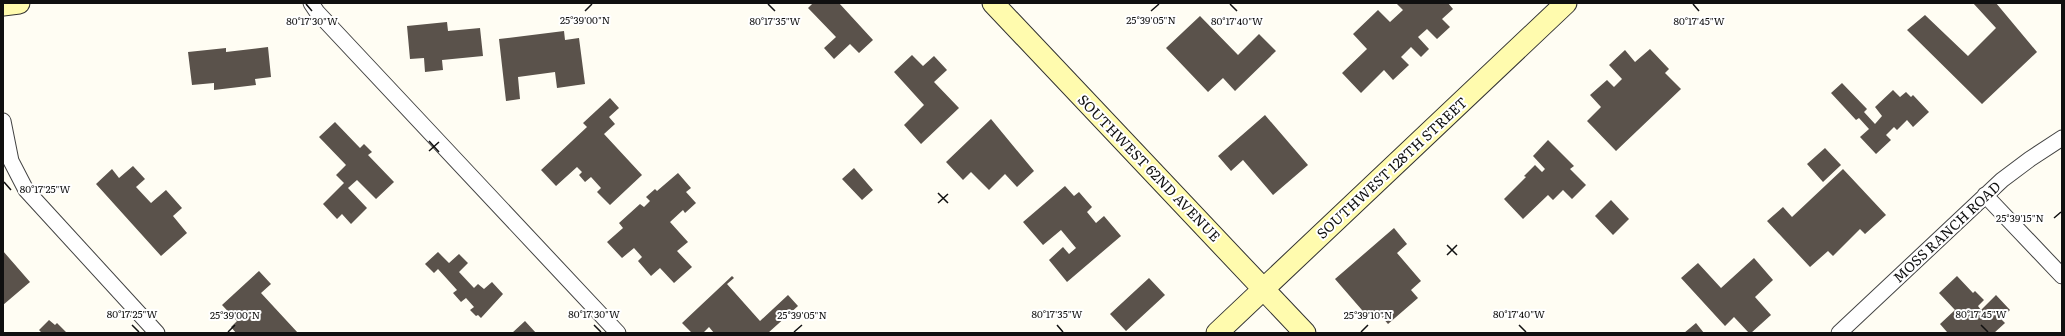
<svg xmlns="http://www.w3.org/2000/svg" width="2065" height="336" font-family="Literata,serif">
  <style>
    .building { fill: #5a524b }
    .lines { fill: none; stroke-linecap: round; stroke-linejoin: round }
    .street-casing { stroke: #434343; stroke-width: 17 }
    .secondary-casing { stroke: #323232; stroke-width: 23 }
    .street { stroke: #fff; stroke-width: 15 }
    .secondary { stroke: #fffbae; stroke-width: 21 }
    .ticks { fill: none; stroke: #101010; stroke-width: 1.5 }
    .labels { text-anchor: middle; stroke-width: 4; stroke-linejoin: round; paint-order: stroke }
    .street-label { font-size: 14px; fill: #101010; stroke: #fff }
    .ticks-label { font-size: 10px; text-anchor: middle; fill: #101010; stroke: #fff; stroke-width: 4; stroke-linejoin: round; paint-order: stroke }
  </style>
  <rect width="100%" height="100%" fill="#fffdf3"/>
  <path class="building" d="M813,3H839L873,40L859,53L850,44L834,59L824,48L836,37L808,8Z
    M1396,3H1448L1453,9L1442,19L1450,27L1437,39L1427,29L1418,37L1429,49L1421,57L1411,47L1401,57L1409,65L1393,80L1384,70L1361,93L1342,73L1367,49L1353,34L1378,10L1390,22L1403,10Z
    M1973,3H1996L2037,52L1982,104L1907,30L1925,15L1968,56L1996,28Z
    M1200,16L1238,55L1259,34L1276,51L1235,91L1223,78L1208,92L1166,48Z
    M447,22L448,31L480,28L483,56L442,60L443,70L425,72L424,58L410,59L407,26Z
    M564,31L565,40L579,38L585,84L557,88L555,72L518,77L520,99L506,101L499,39Z
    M268,47L271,77L255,79L256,85L214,90V83L192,85L188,52L226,48V52Z
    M1650,49L1669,69L1665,73L1681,89L1616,151L1587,121L1601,107L1590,95L1607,80L1614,87L1622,79L1609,65L1625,50L1635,62Z
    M912,55L923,66L934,56L947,70L934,82L959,108L921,144L904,125L924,105L894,72Z
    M1842,83L1867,109L1864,112L1875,124L1882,116L1875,107L1893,90L1900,97L1906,92L1911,97L1913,95L1929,112L1913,127L1907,120L1897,130L1894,127L1886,135L1891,140L1876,154L1860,137L1869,129L1859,118L1856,120L1831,93Z
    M610,98L619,108L609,117L615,124L604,134L642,175L610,205L597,192L601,188L591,177L585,182L579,175L582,172L577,167L556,186L541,170L587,127L583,123Z
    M1265,115L1308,165L1273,195L1243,160L1231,171L1218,156Z
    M991,119L1034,171L1017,187L1005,174L989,190L971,172L963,180L946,162Z
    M335,122L360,148L364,144L372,152L368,155L394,182L376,199L357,180L348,188L367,208L351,224L342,214L337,219L323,204L344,183L336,175L346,165L319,137Z
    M1548,140L1574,166L1570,169L1586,185L1572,199L1563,190L1553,200L1548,195L1523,219L1504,199L1526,177L1524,176L1535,165L1542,172L1545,169L1533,156Z
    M1825,148L1841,165L1823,182L1807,164Z
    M133,166L145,179L136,187L151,203L166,190L182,208L173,216L187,233L161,256L96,184L112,169L119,178Z
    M854,168L873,190L862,200L842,179Z
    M1843,169L1886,215L1865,234L1860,229L1833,256L1828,251L1810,267L1767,221L1783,207L1792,217Z
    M678,173L691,188L686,192L696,203L685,213L683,210L670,222L688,242L677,251L692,267L674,283L660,268L651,276L638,261L642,257L634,248L622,258L607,242L623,228L619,223L640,204L644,207L650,201L646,197L655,189L657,191Z
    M1065,186L1074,196L1079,192L1092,207L1087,212L1096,223L1104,216L1121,236L1067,282L1049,260L1063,247L1069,254L1076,248L1061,230L1043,245L1023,222Z
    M1611,200L1629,219L1613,235L1595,216Z
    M1394,228L1407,244L1397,253L1421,281L1411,290L1418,298L1388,324L1376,310L1368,317L1335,279Z
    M3,251L30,282L3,305Z
    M438,252L449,263L459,254L468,263L459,272L474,288L478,284L484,289L492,282L503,294L481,318L478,315L476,316L470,310L474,307L466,298L461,302L453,293L457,290L438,269L434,273L425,264Z
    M1754,258L1773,280L1755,297L1771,315L1751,333H1749L1734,317L1725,326L1681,278L1698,263L1721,288Z
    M259,271L271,284L261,293L298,333H236L231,327L237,321L222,305Z
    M732,276L734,278L727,284L760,321L788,295L798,306L768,333H714L709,327L703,333H692L682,323Z
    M1957,276L1973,293L1975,291L1984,300L1978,306L1981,310L1996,295L2010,310L2001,319L2005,323L1994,333H1946L1947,332L1940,324L1955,310L1939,293Z
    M1149,278L1165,295L1126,331L1110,314Z
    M49,320L55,325L57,323L67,333H42L39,330Z
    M525,321L536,333H512Z
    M1696,323L1704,333H1684Z"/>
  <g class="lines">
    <defs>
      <path id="street" d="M311,3L317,12L618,333
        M3,121L11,161L26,190L157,333
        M1985,195L2062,276
        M1839,333L2002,180L2030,159L2062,138"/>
      <path id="secondary" d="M993,3L1305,333
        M3,5L19,3
        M1217,333L1566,3"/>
    </defs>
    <use href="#street" class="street-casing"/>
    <use href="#secondary" class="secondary-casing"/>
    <use href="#street" class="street"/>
    <use href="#secondary" class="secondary"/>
  </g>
  <path class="ticks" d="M306,4L312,11M768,4L775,11M1230,4L1237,11M1693,4L1699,11M585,11L592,4M1151,11L1159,4M429,141L439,152M429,151L439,142M4,182L11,190M938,193L948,203M938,203L948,194M2054,218L2061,212M1447,245L1457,255M1447,255L1457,245M132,325L139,332M594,325L601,332M1057,325L1063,332M1519,325L1526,332M1981,325L1988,332M228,332L235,325M794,332L802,325M1361,332L1368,325"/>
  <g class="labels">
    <g class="street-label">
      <text transform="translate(1149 168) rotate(46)" y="5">SOUTHWEST 62ND AVENUE</text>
      <text transform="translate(1392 168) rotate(-43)" y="5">SOUTHWEST 128TH STREET</text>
      <text transform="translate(1947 232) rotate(-43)" y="5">MOSS RANCH ROAD</text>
    </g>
  </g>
  <g class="ticks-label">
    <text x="585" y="24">25°39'00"N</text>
    <text x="1151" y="24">25°39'05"N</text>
    <text x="312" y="25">80°17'30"W</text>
    <text x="775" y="25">80°17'35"W</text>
    <text x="1237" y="25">80°17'40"W</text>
    <text x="1699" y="25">80°17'45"W</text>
    <text x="45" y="193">80°17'25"W</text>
    <text x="2020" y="222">25°39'15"N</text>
    <text x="132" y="318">80°17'25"W</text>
    <text x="594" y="318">80°17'30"W</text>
    <text x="1057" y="318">80°17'35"W</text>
    <text x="1519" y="318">80°17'40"W</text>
    <text x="1981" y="318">80°17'45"W</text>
    <text x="235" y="319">25°39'00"N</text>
    <text x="802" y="319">25°39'05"N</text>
    <text x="1368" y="319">25°39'10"N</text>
  </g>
  <rect width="2065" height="336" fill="none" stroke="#101010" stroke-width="8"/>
</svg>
